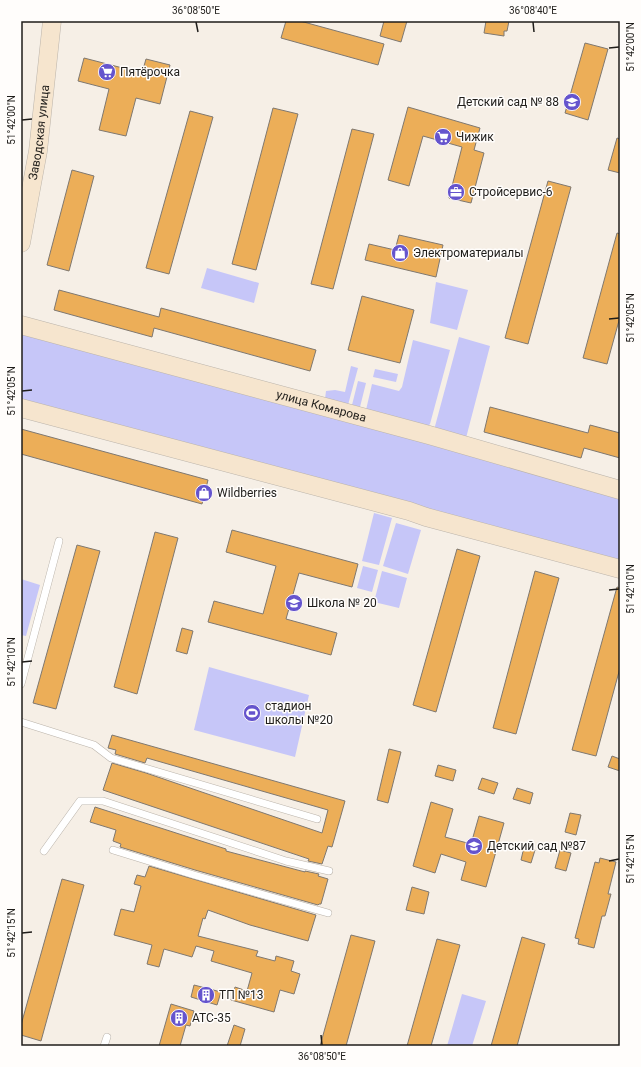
<svg xmlns="http://www.w3.org/2000/svg" width="641" height="1067" font-family="Roboto,sans-serif">
  <style>
    .green { fill: #c6c6f8 }
    .building { fill: #ecae58; stroke: #7f7870 }
    .lines { fill: none; stroke-linecap: round; stroke-linejoin: round }
    .lane-casing { stroke: #bbb4ab; stroke-width: 8 }
    .secondary-casing { stroke: #bbb4ab; stroke-width: 19 }
    .lane { stroke: #fff; stroke-width: 7 }
    .secondary { stroke: #f6e5ce; stroke-width: 18 }
    .ticks { fill: none; stroke: #1f1d1a; stroke-width: 1.5 }
    .labels { text-anchor: middle; stroke-width: 3; stroke-linejoin: round; paint-order: stroke }
    .poi-label { font-size: 12px; fill: #1f1d1a; stroke: #fffdfb; text-anchor: start }
    .street-label { font-size: 12px; fill: #1f1d1a; stroke: #fffdfb }
    .neatline { fill: none; stroke: #1f1d1a; stroke-width: 1.5 }
    .ticks-label { font-size: 10px; text-anchor: middle; fill: #1f1d1a }
  </style>
  <rect width="100%" height="100%" fill="#f6efe6"/>
  <path class="green" d="M207,268L259,283L254,303L201,288Z
    M436,282L468,290L457,330L430,323Z
    M21,332L620,496V565L21,406Z
    M459,337L490,346L466,438L434,430Z
    M413,340L450,350L430,424L426,428L366,410L372,384L399,391L402,387Z
    M351,366L358,368L348,405L325,399L326,391L335,390L345,392Z
    M375,369L398,374L396,382L373,377Z
    M358,381L366,383L360,407L352,405Z
    M374,513L392,518L379,565L362,561Z
    M396,523L421,530L408,574L383,566Z
    M363,566L378,570L372,592L357,588Z
    M382,571L407,578L399,608L374,602Z
    M21,579L40,585L26,636L21,635Z
    M209,667L309,695L295,757L194,730Z
    M462,994L486,1001L472,1046H447Z"/>
  <path class="building" d="M286,21H300L384,44L378,65L281,38Z
    M384,21H407L401,42L380,36Z
    M486,21H509L507,31H504V36L484,33Z
    M585,43L608,49L588,120L565,113Z
    M84,58L142,73L146,59L170,65L160,104L136,98L126,136L99,130L109,89L78,81Z
    M408,107L480,128L474,150L484,153L471,203L449,198L462,147L423,136L409,186L388,180Z
    M273,108L298,114L256,270L232,264Z
    M190,111L213,117L169,274L146,268Z
    M352,129L374,134L333,289L311,284Z
    M617,138L620,139V173L608,170Z
    M72,170L94,176L69,271L47,265Z
    M548,181L571,187L528,344L505,338Z
    M617,233L620,234V317L607,364L583,358Z
    M399,235L443,245L436,277L365,260L369,244L395,250Z
    M59,290L159,317L161,308L316,350L310,371L154,328L152,337L54,310Z
    M362,296L414,310L400,363L348,350Z
    M490,407L588,433L590,425L620,433V458L584,448L581,458L484,432Z
    M21,429L208,480L202,504L21,454Z
    M232,530L358,564L352,587L299,573L286,619L337,633L331,655L208,622L214,601L263,614L276,566L226,552Z
    M155,532L178,538L137,694L114,687Z
    M77,545L100,551L56,709L33,703Z
    M457,549L480,556L436,712L413,705Z
    M535,571L559,578L516,734L493,728Z
    M617,587L620,588V668L596,756L572,750Z
    M182,628L193,631L187,654L176,651Z
    M112,735L345,801L332,847L328,846L322,864L308,861L309,859L103,790L112,763L146,773L322,833L328,810L147,758L145,763L115,754L116,750L108,748Z
    M389,749L401,752L388,803L377,800Z
    M612,756L620,759V771L608,767Z
    M438,765L456,770L453,781L435,776Z
    M482,778L498,783L494,794L478,789Z
    M517,788L533,793L530,804L513,799Z
    M431,802L453,809L445,837L471,844L479,816L504,823L486,887L461,880L466,862L441,854L435,873L413,866Z
    M95,807L226,849V851L305,872V871L319,874L318,876L328,879L321,904H319L318,905L195,870L120,847L121,844L113,841L116,830L90,822Z
    M570,813L581,815L576,835L565,832Z
    M524,847L535,850L531,863L521,860Z
    M560,850L571,853L566,871L555,868Z
    M600,858L616,862L608,894H611L605,916H602L594,948L578,944L579,939L575,938L595,862L599,863Z
    M149,866L316,915L308,941L250,925L208,910L205,919L203,918L198,936L258,951L256,956L275,961L276,956L294,961L291,971L300,974L294,994L280,990L274,1012L231,1000L235,987L247,991L252,973L211,961L214,951L196,946L192,957L164,949L159,967L147,964L152,945L114,935L121,909L134,912L141,886L134,884L137,875L145,877Z
    M62,879L84,885L41,1041L21,1035V1025Z
    M412,887L429,892L424,914L406,910Z
    M351,935L375,941L346,1046H320Z
    M522,937L545,944L517,1046H491Z
    M437,939L460,945L431,1046H407Z
    M194,985L221,992L217,1005L191,997Z
    M171,1004L194,1011L190,1026L186,1025L180,1046H159Z
    M234,1025L245,1029L240,1046H227Z"/>
  <g class="lines">
    <defs>
      <path id="lane" d="M21,684L59,541
        M21,722L94,745L111,758L317,819
        M113,850L194,875L328,913
        M44,851L80,801H103L286,861L329,871
        M104,1046L107,1037"/>
      <g id="secondary">
        <path id="s1" d="M21,243L38,151L52,21"/>
        <path id="s2" d="M21,325L429,435L620,490"/>
        <path d="M21,408L409,511L426,517L620,569"/>
      </g>
    </defs>
    <use href="#lane" class="lane-casing"/>
    <use href="#secondary" class="secondary-casing"/>
    <use href="#lane" class="lane"/>
    <use href="#secondary" class="secondary"/>
  </g>
  <path class="ticks" d="M196,22L198,32M533,22L534,32M609,48L619,47M22,120L32,119M609,319L619,318M22,391L32,390M609,590L619,589M22,662L32,661M609,861L619,859M22,933L32,932M321,1035L322,1045"/>
  <defs>
    <symbol id="supermarket-disc" viewBox="-11 -11 22 22"><circle r="9.5" fill="#6554cd" stroke="#fffdfb"/><path d="M-6-5.5h2.5l.6 2H6L4.5 2H-2.5L-4.4-4H-6ZM-1.5 3.2a1.3 1.3 0 1 0 .1 0ZM3 3.2a1.3 1.3 0 1 0 .1 0Z" fill="#fff"/></symbol>
    <symbol id="school-disc" viewBox="-11 -11 22 22"><circle r="9.5" fill="#6554cd" stroke="#fffdfb"/><path d="M0-5L7-2L0 1L-7-2ZM-4 1L0 2.5L4 1V4Q0 6-4 4Z" fill="#fff"/></symbol>
    <symbol id="office-disc" viewBox="-11 -11 22 22"><circle r="9.5" fill="#6554cd" stroke="#fffdfb"/><path d="M-6-3h4V-5.5h4V-3h4V5H-6ZM-1-4.5V-3h2v-1.5ZM-6 0V1H6V0Z" fill="#fff"/></symbol>
    <symbol id="shop-disc" viewBox="-11 -11 22 22"><circle r="9.5" fill="#6554cd" stroke="#fffdfb"/><path d="M-5-2.5h2.3a2.7 3.5 0 0 1 5.4 0H5L5.5 6h-11ZM-1.5-2.5h3a1.5 2.3 0 0 0-3 0Z" fill="#fff"/></symbol>
    <symbol id="stadium-disc" viewBox="-11 -11 22 22"><circle r="9.5" fill="#6554cd" stroke="#fffdfb"/><path d="M0-5a6.5 5 0 1 0 0 10a6.5 5 0 1 0 0-10ZM-3.5-1.8h7v3.6h-7Z" fill="#fff"/></symbol>
    <symbol id="building-disc" viewBox="-11 -11 22 22"><circle r="9.5" fill="#6554cd" stroke="#fffdfb"/><path d="M-4-6H4V6H1V3H-1V6H-4ZM-2.5-4.3h1.7v1.8h-1.7ZM.8-4.3h1.7v1.8H.8ZM-2.5-1h1.7V.8h-1.7ZM.8-1h1.7V.8H.8Z" fill="#fff"/></symbol>
  </defs>
  <g fill-rule="evenodd">
    <use href="#supermarket-disc" x="97" y="62" width="20" height="20"/>
    <use href="#school-disc" x="562" y="92" width="20" height="20"/>
    <use href="#supermarket-disc" x="433" y="127" width="20" height="20"/>
    <use href="#office-disc" x="446" y="182" width="20" height="20"/>
    <use href="#shop-disc" x="390" y="243" width="20" height="20"/>
    <use href="#shop-disc" x="194" y="483" width="20" height="20"/>
    <use href="#school-disc" x="284" y="593" width="20" height="20"/>
    <use href="#stadium-disc" x="242" y="703" width="20" height="20"/>
    <use href="#school-disc" x="464" y="836" width="20" height="20"/>
    <use href="#building-disc" x="196" y="985" width="20" height="20"/>
    <use href="#building-disc" x="169" y="1008" width="20" height="20"/>
  </g>
  <g class="labels">
    <g class="poi-label">
      <text x="120" y="76">Пятёрочка</text>
      <text x="559" y="106" text-anchor="end">Детский сад № 88</text>
      <text x="456" y="141">Чижик</text>
      <text x="469" y="196">Стройсервис-6</text>
      <text x="413" y="257">Электроматериалы</text>
      <text x="217" y="497">Wildberries</text>
      <text x="307" y="607">Школа № 20</text>
      <text x="265" y="710">стадион<tspan x="265" dy="14">школы №20</tspan></text>
      <text x="487" y="850">Детский сад №87</text>
      <text x="219" y="999">ТП №13</text>
      <text x="192" y="1022">АТС-35</text>
    </g>
    <g class="street-label">
      <text dy="4" stroke="none"><textPath href="#s1" startOffset="112">Заводская улица</textPath></text>
      <text dy="4" stroke="none"><textPath href="#s2" startOffset="311">улица Комарова</textPath></text>
    </g>
  </g>
  <rect width="641" height="1067" fill="none" stroke="#fffdfb" stroke-width="44"/>
  <rect x="22" y="22" width="597" height="1023" class="neatline"/>
  <g class="ticks-label">
    <text x="196" y="14">36°08'50"E</text>
    <text x="533" y="14">36°08'40"E</text>
    <text transform="translate(630 47) rotate(-90)" y="4">51°42'00"N</text>
    <text transform="translate(11 120) rotate(-90)" y="4">51°42'00"N</text>
    <text transform="translate(630 318) rotate(-90)" y="4">51°42'05"N</text>
    <text transform="translate(11 391) rotate(-90)" y="4">51°42'05"N</text>
    <text transform="translate(630 589) rotate(-90)" y="4">51°42'10"N</text>
    <text transform="translate(11 662) rotate(-90)" y="4">51°42'10"N</text>
    <text transform="translate(630 859) rotate(-90)" y="4">51°42'15"N</text>
    <text transform="translate(11 933) rotate(-90)" y="4">51°42'15"N</text>
    <text x="322" y="1060">36°08'50"E</text>
  </g>
</svg>
